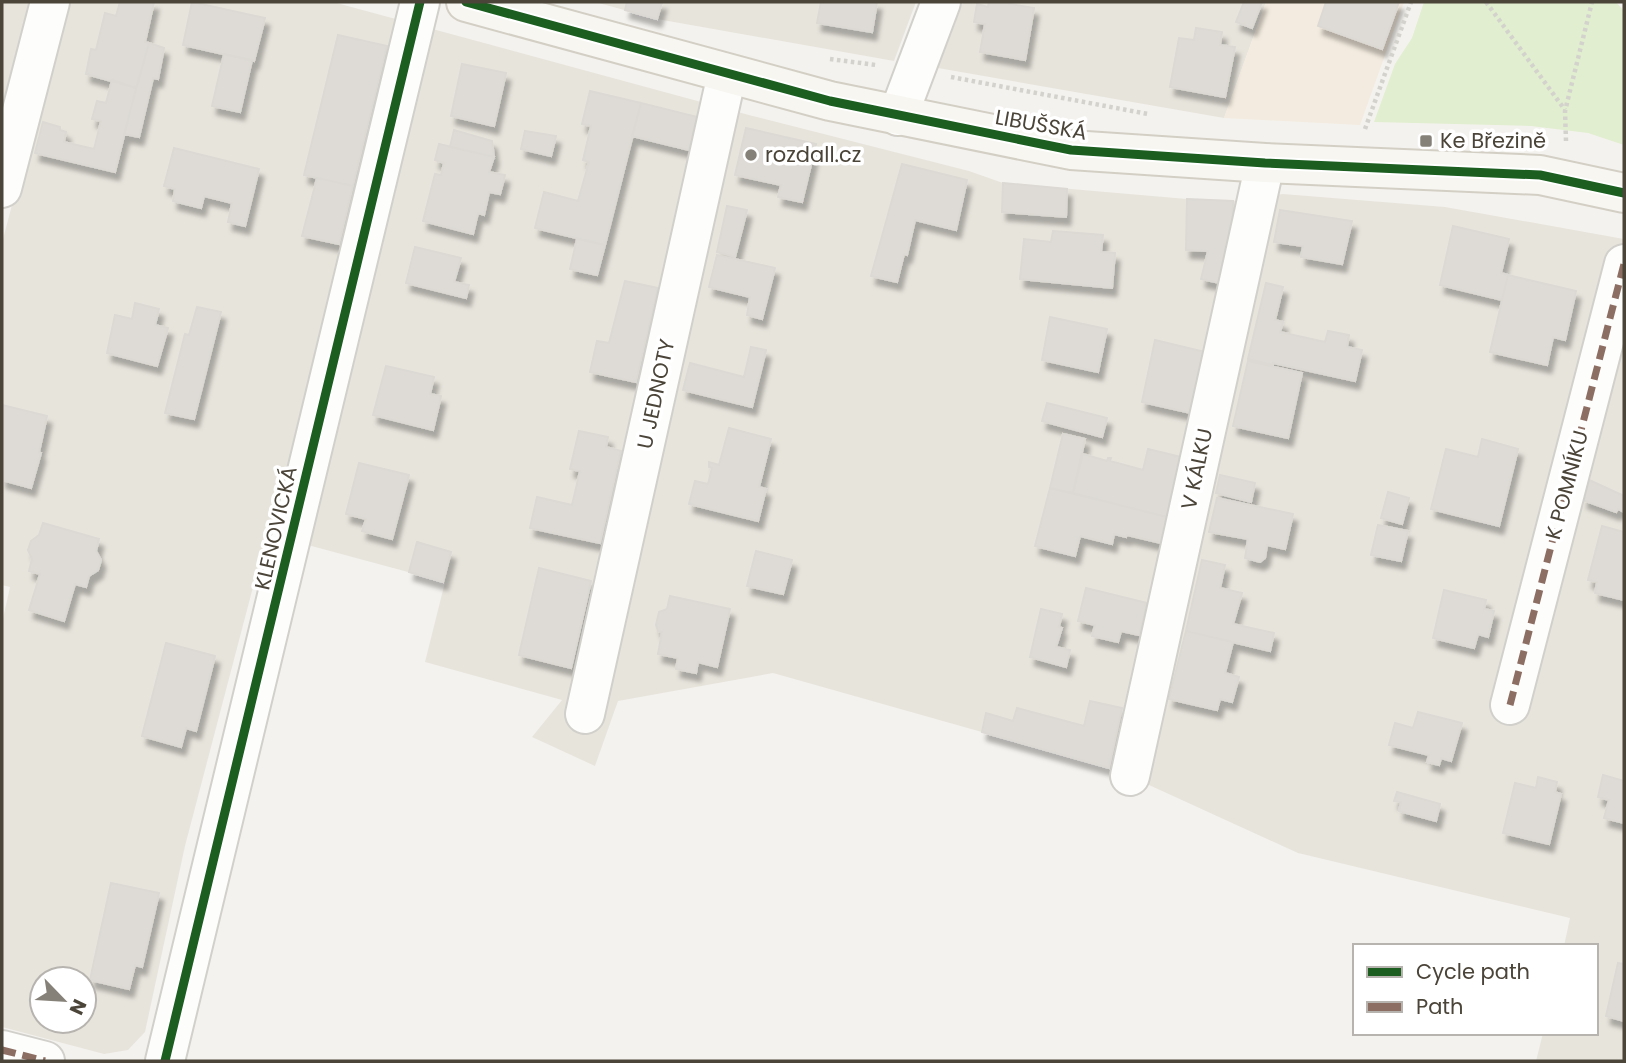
<svg xmlns="http://www.w3.org/2000/svg" width="1626" height="1063" font-family="Poppins,sans-serif">
  <style>
    .residential { fill: #e7e4dc; fill-rule: evenodd }
    .commercial { fill: #f3ebdf }
    .green { fill: #e1eecf }
    .building { fill: #dedbd6; stroke: #dcd9d4; stroke-width: 2; filter: url(#shadow) }
    .lines { fill: none; stroke-linecap: round; stroke-linejoin: round }
    .street-casing { stroke: #d2d0cb; stroke-width: 42 }
    .secondary-casing { stroke: #d3cfc5; stroke-width: 42 }
    .path { stroke: #d3d2cc; stroke-width: 4.5; stroke-dasharray: 3.5 3.5; stroke-linecap: butt }
    .street { stroke: #fdfdfc; stroke-width: 38 }
    .secondary { stroke: #f7f6f1; stroke-width: 38 }
    .quiet { stroke: #8d6e63; stroke-width: 7; stroke-dasharray: 14 7; stroke-linecap: butt }
    .cycleway-casing { stroke: #fff; stroke-width: 13 }
    .cycleway { stroke: #1b5e20; stroke-width: 9 }
    .poi-dot { fill: #868178; stroke: #fff; stroke-width: 2.5 }
    .labels { text-anchor: middle; stroke-width: 7; stroke-linejoin: round; paint-order: stroke }
    .street-label { font-size: 21px; fill: #4b4439; stroke: #fff }
    .poi-label { font-size: 21px; fill: #4b4439; stroke: #fff; text-anchor: start }
  </style>
  <defs>
    <filter id="shadow"><feDropShadow dx="4.5" dy="8" stdDeviation="2" flood-color="#0004"/></filter>
  </defs>
  <rect width="100%" height="100%" fill="#f4f2ee"/>
  <path class="residential" d="M2,2H40L2,151Z
    M65,2H333L749,115L969,171L1003,183L1187,199L1233,201L1283,194L1445,207L1624,239V1061H1536L1543,1033H1596V946H1564L1570,918L1298,853L1149,785L1109,768L773,673L618,701L595,766L532,737L562,700L425,662L445,582L267,534L185,846L145,1032L128,1050L104,1054L2,1027V623L10,587L2,585V243ZM42,979H84V1021H42Z
    M595,2H916L894,61L657,19Z
    M963,2H1266L1224,118L938,68Z"/>
  <path class="commercial" d="M1266,2H1404L1360,125L1224,118Z"/>
  <path class="green" d="M1424,2H1616L1624,11V145L1588,133L1531,126L1374,122L1395,64L1412,38Z"/>
  <path class="building" d="M120,2H154L145,42L149,43L136,88L86,74L91,49L96,50L105,13L116,16Z
    M192,2L265,18L254,61L183,45Z
    M627,2H662L657,19L625,10Z
    M821,2H877L872,32L817,23Z
    M989,2H998L1034,8L1025,60L980,52L985,24L974,22L977,4L988,7Z
    M1244,2H1262L1252,28L1236,22Z
    M1326,2H1399L1382,49L1318,26Z
    M1196,28L1222,32L1220,45L1235,47L1225,97L1170,87L1179,38L1194,40Z
    M338,35L387,46L353,186L304,175Z
    M149,43L164,48L158,79L153,78L139,137L124,134Z
    M224,54L252,60L240,112L212,106Z
    M462,64L506,73L494,126L451,116Z
    M112,80L136,88L115,172L35,153L43,122L60,127V130L66,132L64,142L94,149L101,121L92,119L97,101L106,103Z
    M590,91L641,103L605,245L535,228L544,192L578,201L589,162L583,160L591,126L582,124Z
    M641,103L697,117L689,150L632,136Z
    M746,128L816,144L802,202L778,197L781,185L735,175Z
    M454,130L492,141L494,157L450,147Z
    M525,131L556,136L551,156L521,149Z
    M439,144L494,157L489,172L505,175L500,194L489,192L484,215L478,213L473,234L423,221L435,174L441,175L444,163L435,160Z
    M174,148L259,169L245,226L228,222L232,203L204,196L201,208L173,201L175,189L164,186Z
    M902,164L967,180L956,230L915,220L907,255L904,254L897,282L871,276Z
    M317,178L353,186L339,244L302,236Z
    M1003,183L1067,189L1066,217L1002,212Z
    M1187,199L1233,201L1232,234L1220,283L1201,279L1208,251L1186,250Z
    M727,206L747,210L735,257L717,252Z
    M1280,210L1352,221L1342,264L1301,257L1303,246L1274,242Z
    M1453,226L1509,239L1501,273L1508,275L1502,300L1440,285Z
    M1053,231L1103,235L1101,252L1115,253L1112,288L1020,279L1024,239L1051,242Z
    M577,239L605,245L597,275L570,269Z
    M415,247L461,258L454,282L469,285L466,298L406,283Z
    M717,255L775,268L762,319L747,315L750,297L709,287Z
    M1508,275L1576,291L1565,340L1553,337L1547,365L1490,352Z
    M625,281L658,288L636,382L590,372L597,341L609,343Z
    M1266,283L1283,287L1275,320L1283,322L1280,332L1325,342L1328,331L1349,335L1347,347L1362,350L1355,381L1273,363V365L1248,359Z
    M135,303L159,309L155,325L168,328L157,366L107,353L115,315L132,319Z
    M197,307L221,312L194,419L165,413L185,334L189,335Z
    M1050,317L1107,329L1098,372L1042,360Z
    M1155,340L1205,352L1191,413L1142,402Z
    M751,347L766,350L752,407L683,390L690,363L744,377Z
    M1248,361L1302,373L1288,438L1233,426Z
    M386,366L434,377L430,394L441,396L433,430L373,415Z
    M1047,403L1107,418L1102,437L1042,421Z
    M2,405L47,416L39,452L41,453L31,488L2,480Z
    M729,428L771,439L759,487L766,489L758,521L689,504L695,481L708,484L712,468L709,467V462L719,465Z
    M579,431L608,437L606,447L621,451L600,543L530,528L537,497L572,505L580,471L570,469Z
    M1063,434L1085,439L1073,493L1050,488Z
    M1482,439L1518,449L1499,526L1431,509L1446,449L1478,457Z
    M1148,449L1181,457L1167,517L1073,493L1083,454L1107,461L1108,458H1111L1110,461L1143,470Z
    M359,463L409,475L392,539L362,531L366,519L346,514Z
    M1220,475L1255,483L1251,502L1216,493Z
    M1587,479L1624,496V512L1618,509L1616,512L1583,500Z
    M1050,488L1167,517L1161,543L1127,535L1126,537L1114,534L1112,544L1080,536L1075,556L1035,546Z
    M1388,492L1409,498L1402,524L1381,518Z
    M1217,498L1293,514L1285,549L1267,545L1265,558L1260,562L1245,558L1248,539L1209,532Z
    M43,523L99,539L96,551L101,560L98,570L89,576L86,587L75,584L64,621L29,610L40,574L29,571L32,559L28,550L31,541L39,535Z
    M1378,525L1408,531L1401,561L1371,555Z
    M1602,526L1624,532V600L1595,593L1597,582L1588,580Z
    M417,542L451,552L443,582L409,572Z
    M756,551L792,560L783,594L747,586Z
    M1202,560L1225,565L1220,588L1242,593L1233,624L1274,633L1270,651L1186,631Z
    M539,568L591,581L571,668L519,655Z
    M1086,588L1147,603L1139,635L1121,631L1118,642L1092,636L1095,625L1078,621Z
    M1444,590L1486,600L1484,609L1494,611L1488,637L1478,634L1474,648L1433,638Z
    M670,596L730,609L717,667L698,662L696,673L676,669L678,658L658,654L662,632L658,631L656,625L659,612L667,609Z
    M1041,609L1062,614L1059,627L1062,628L1056,647L1070,650L1066,667L1030,657Z
    M1186,631L1233,642L1225,673L1239,677L1232,702L1220,699L1217,710L1169,699Z
    M166,643L215,656L196,731L186,728L181,747L142,736Z
    M1090,701L1122,708L1109,768L982,732L986,713L1013,721L1017,708L1084,726Z
    M1418,712L1462,723L1451,761L1441,758L1439,765L1427,762L1429,755L1389,745L1395,723L1413,728Z
    M1603,775L1624,781V823L1604,818L1609,800L1598,797Z
    M1538,777L1557,782L1555,792L1561,794L1549,844L1503,833L1515,783L1536,788Z
    M1397,792L1440,804L1436,821L1399,811L1401,802L1394,801Z
    M111,883L159,893L142,967L135,965L129,989L90,980Z
    M1618,963L1624,964V1021L1606,1016Z"/>
  <g class="lines">
    <defs>
      <path id="street" d="M898,116L941,2
        M2,188L50,2
        M1510,705L1624,264
        M585,714L727,74
        M1130,776L1265,163
        M2,1050L45,1061
        M165,1061L420,2"/>
      <path id="secondary" d="M466,2L830,101L1071,150L1265,163L1540,175L1624,193"/>
    </defs>
    <use href="#street" class="street-casing"/>
    <use href="#secondary" class="secondary-casing"/>
    <path class="path" d="M1486,2L1565,110
      M830,59L876,65
      M951,77L1148,114
      M1365,129L1411,2
      M1566,141L1565,111L1592,2"/>
    <use href="#street" class="street"/>
    <use href="#secondary" class="secondary"/>
    <path class="quiet" d="M1510,705L1624,264
      M2,1050L45,1061"/>
    <defs>
      <path id="cycleway" d="M466,2L830,101L1071,150L1265,163L1540,175L1624,193
        M165,1061L420,2"/>
    </defs>
    <use href="#cycleway" class="cycleway-casing"/>
    <use href="#cycleway" class="cycleway"/>
  </g>
  <g class="poi-dot">
    <rect x="1419" y="134" width="14" height="14" rx="3.5"/>
    <circle cx="751" cy="155" r="7"/>
  </g>
  <g class="labels">
    <g class="street-label">
      <text transform="translate(1041 125) rotate(10)" y="7">LIBUŠSKÁ</text>
      <text transform="translate(656 394) rotate(-78)" y="7">U JEDNOTY</text>
      <text transform="translate(1197 469) rotate(-78)" y="7">V KÁLKU</text>
      <text transform="translate(1567 485) rotate(-75)" y="7">K POMNÍKU</text>
      <text transform="translate(276 528) rotate(-77)" y="7">KLENOVICKÁ</text>
    </g>
    <g class="poi-label">
      <text x="1440" y="148">Ke Březině</text>
      <text x="765" y="162">rozdall.cz</text>
    </g>
  </g>
  <rect width="1626" height="1063" fill="none" stroke="#4b4439" stroke-width="7"/>
  <rect x="1353" y="944" width="245" height="91" fill="#ffffff" stroke="#b7b4b0" stroke-width="2"/>
  <rect x="1367" y="967" width="35" height="10" fill="#1b5e20" stroke="#b7b4b0" stroke-width="2"/>
  <text x="1416" y="979" font-size="21" fill="#4b4439">Cycle path</text>
  <rect x="1367" y="1002" width="35" height="10" fill="#8d6e63" stroke="#b7b4b0" stroke-width="2"/>
  <text x="1416" y="1014" font-size="21" fill="#4b4439">Path</text>
  <g transform="translate(63 1000) rotate(115)"><circle r="33" fill="#ffffff" stroke="#b7b4b0" stroke-width="2"/>
  <path d="M0-5L12 26L0 18L-12 26Z" fill="#868178"/>
  <text y="-10" font-size="19" font-weight="bold" text-anchor="middle" fill="#4b4439">N</text>
  </g>
</svg>
